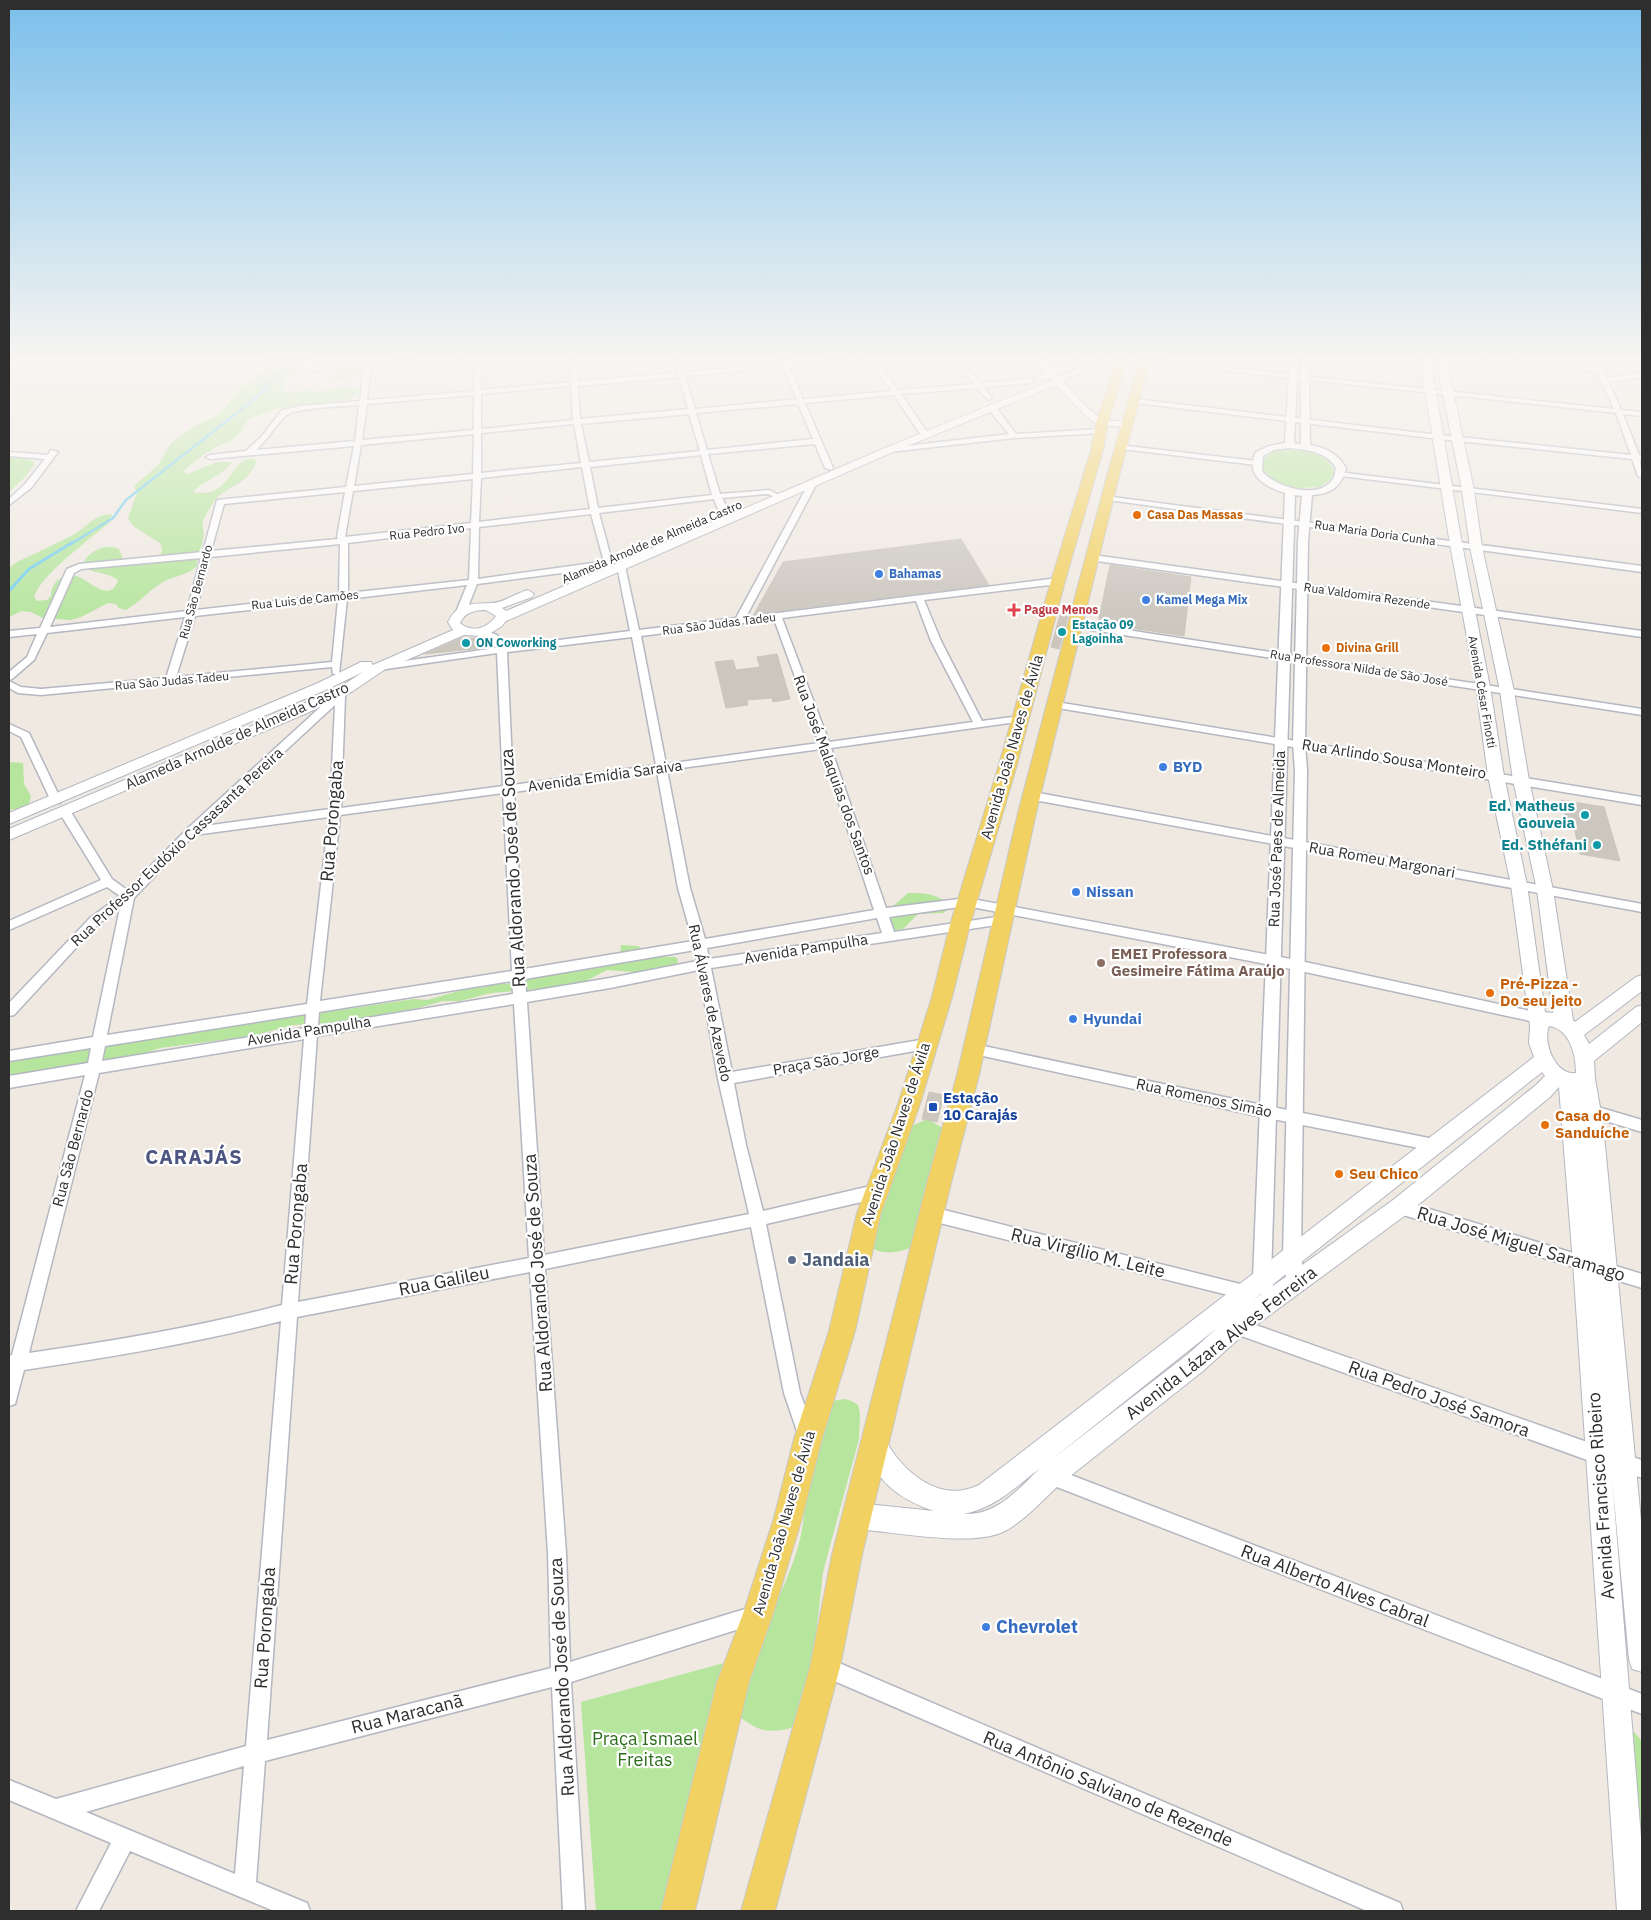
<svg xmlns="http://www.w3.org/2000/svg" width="1651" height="1920" font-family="'IBM Plex Sans',sans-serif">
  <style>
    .green { fill: #b6e59e }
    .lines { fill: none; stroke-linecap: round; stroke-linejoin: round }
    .stream-far1 { stroke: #75cff0; stroke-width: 2.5 }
    .stream { stroke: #75cff0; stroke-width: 3 }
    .building { fill: #cbc7bf; stroke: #cbc5ba }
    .minor-casing { stroke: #b4b7c1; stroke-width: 3 }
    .tertiary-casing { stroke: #b4b7c1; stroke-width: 3 }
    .secondary-casing { stroke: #b4b7c1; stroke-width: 2 }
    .primary-casing { stroke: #c9c9c9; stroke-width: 2 }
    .minor { fill: #fff; fill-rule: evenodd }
    .tertiary { fill: #fff; fill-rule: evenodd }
    .secondary { fill: #fff; fill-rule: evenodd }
    .primary { fill: #f2d163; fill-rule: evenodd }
    .food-dot { fill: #e8710a; stroke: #fff; stroke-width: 2 }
    .shop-dot { fill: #3f7fe0; stroke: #fff; stroke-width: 2 }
    .health-dot { fill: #e0444e; stroke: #fff; stroke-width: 2 }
    .culture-dot { fill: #0f9aa8; stroke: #fff; stroke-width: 2 }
    .education-dot { fill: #8d6e63; stroke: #fff; stroke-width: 2 }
    .transit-dot { fill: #1a4fb4; stroke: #fff; stroke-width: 2 }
    .service-dot { fill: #5c6f8a; stroke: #fff; stroke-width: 2 }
    .labels { text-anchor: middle; stroke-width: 4.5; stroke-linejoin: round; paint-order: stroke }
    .far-food-label { font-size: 12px; font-weight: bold; fill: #c56008; stroke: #fff; text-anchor: start }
    .far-street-label { font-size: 12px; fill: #2e2e2e; stroke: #fff }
    .far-shop-label { font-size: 12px; font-weight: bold; fill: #366cbe; stroke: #fff; text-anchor: start }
    .far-health-label { font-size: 12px; font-weight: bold; fill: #be3a42; stroke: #fff; text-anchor: start }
    .far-culture-label { font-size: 12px; font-weight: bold; fill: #0d838f; stroke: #fff; text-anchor: start }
    .street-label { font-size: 15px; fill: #2e2e2e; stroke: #fff }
    .shop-label { font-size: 15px; font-weight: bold; fill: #366cbe; stroke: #fff; text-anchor: start }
    .culture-label { font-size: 15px; font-weight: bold; fill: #0d838f; stroke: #fff; text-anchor: end }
    .education-label { font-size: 15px; font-weight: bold; fill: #785e54; stroke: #fff; text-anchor: start }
    .food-label { font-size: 15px; font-weight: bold; fill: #c56008; stroke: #fff; text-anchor: start }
    .transit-label { font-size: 15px; font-weight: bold; fill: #164399; stroke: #fff; text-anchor: start }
    .near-street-label { font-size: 18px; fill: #2e2e2e; stroke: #fff }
    .near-service-label { font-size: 18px; font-weight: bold; fill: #4e5e75; stroke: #fff; text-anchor: start }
    .near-shop-label { font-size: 18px; font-weight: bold; fill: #366cbe; stroke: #fff; text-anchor: start }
    .near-park-label { font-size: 18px; fill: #2c6e1b; stroke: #fff }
    .district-label { font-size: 20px; font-weight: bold; letter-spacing: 1px; fill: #4d5680; stroke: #fff }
  </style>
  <rect width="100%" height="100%" fill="#efe9e1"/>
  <path class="green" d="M271,359H309L301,369L291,374L283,383V390C309,403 336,362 366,369C360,373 354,377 347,378C335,381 316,378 311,393L343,387L363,389C345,410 309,402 285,407C273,409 259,415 248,419C243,425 243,431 237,436C231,442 223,443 216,447C204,454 193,462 183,472L187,474L217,462H232C224,475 204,480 193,492C233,500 229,455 254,459L256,462C251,480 233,485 220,495C216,497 204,517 203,521C202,527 205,534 203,540C201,551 197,553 197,566C188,575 175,576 165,581C150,589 140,602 126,610L119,608L116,604L108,603L81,617L71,620L43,618L31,612L22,611L9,617V568L17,562C35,553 54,545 71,536C86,529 93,514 112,514L111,521C91,539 42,573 34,597L37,601L47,600L51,596C51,581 65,571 79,577C90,581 110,604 118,580C108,572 93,574 82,566C87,551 105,543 119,549L124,562C138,569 170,563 160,543L133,526L128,518L137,493L134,486L159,464L171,443L193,427L220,414L243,386L268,368Z
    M1289,450C1306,450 1329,453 1334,472L1330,480L1320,487L1296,488L1275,481L1263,469V460L1272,452Z
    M9,457L23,458L34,462V465L25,477L9,492Z
    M9,762L23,763L24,784L31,796L29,804L17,809L9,810Z
    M908,893C923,893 935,893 947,903L946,911L943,913L918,914L903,929L893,930L885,921L892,907Z
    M621,945L638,946L650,956L675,957L678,959L677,966L646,973L607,970L576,986L491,993L460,1001H443L418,1008L332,1023L293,1025L252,1036L160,1048L129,1059L9,1078V1062L50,1052L96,1048L119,1040L183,1035L301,1012L334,1011L414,999L427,1000L466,989L486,987L494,982L507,984L524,976L536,977L564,970L601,968L610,961L619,963Z
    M927,1119L946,1130L912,1247C898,1253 886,1255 871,1248L868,1236L910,1127Z
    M844,1399L852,1401L858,1405L860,1413L859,1439L823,1572L816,1635L821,1664L794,1727C770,1734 759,1732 740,1717C743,1696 745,1663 751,1644C754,1635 764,1628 768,1619C786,1583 807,1538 804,1498L828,1402Z
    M735,1660L661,1911H596L581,1702Z
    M1634,1732L1642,1741V1911L1626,1738L1628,1733Z"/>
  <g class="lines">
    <path class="stream-far1" d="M71,544L113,518L126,500L257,397L282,372L304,359"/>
    <path class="stream" d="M9,591L29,569L73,542"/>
  </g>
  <path class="building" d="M961,539L989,585L754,614L783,562Z
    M1110,565L1191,577L1184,636L1098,623Z
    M1060,615L1068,616L1059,649L1051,647Z
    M462,638H481L487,641L490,647L425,654Z
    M777,654L790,699L773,702L772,698L747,700L748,705L726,708L715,662L733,660L736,670L760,667L757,657Z
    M1561,800L1604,807L1620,861L1580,854L1573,823L1566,822Z
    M929,1092L944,1095L937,1122L922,1119Z"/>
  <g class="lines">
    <defs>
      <path id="minor" d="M307,359H313L310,363L312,367L426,359H459L456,361L371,367L367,400L474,391L475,359H481V390L571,382L570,359H576L578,381L678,373L674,359H680L684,372L782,364L780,359H786L788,363L859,359L856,361L790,367L803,399L891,391L870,359H876L898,390L974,384L955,359H961L980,383L1031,379L1034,381L1031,383L983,387L992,398L988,400L977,388L901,394L929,435L925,437H922L894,395L805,403L833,468L832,470L825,468L815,444L708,454L720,494L769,490L783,497L779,499L768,494L722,498L733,519L729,521C721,518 717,507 714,499L599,513L612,562L611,564L604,562L591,514L479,527L478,579L600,562L604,565L600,568L477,584L466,612L461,615L456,612L467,585L347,599L339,674H333L332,667L41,695L18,693L9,688V681L21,687L41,689L166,678L185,617L47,633L34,660L12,679L9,680V672L27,657L37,634L9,637V631L40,628L67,569L79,564L203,552L217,500L346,487L354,446L210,459L206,457L210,455L246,451L262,436L282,410L301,406L360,401L364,367L311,371L305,368L304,363ZM783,367L797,399L695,409L685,376ZM679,377L688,409L580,419L578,386ZM571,386L573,420L481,429V394ZM474,395V430L362,440L367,404ZM798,404L813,439L707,450L696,413ZM359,405L355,441L256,450C268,440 275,425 287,415C295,408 346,406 359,405ZM689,414L700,451L589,462L581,424ZM574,424L581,463L481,473V433ZM474,434L473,474L354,486L361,445ZM701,455L712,495L598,508L590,467ZM582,467L590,509L479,522L481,478ZM473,479L471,523L345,537L353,491ZM345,492L337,537L338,539L211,551L224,504ZM471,528L469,580L348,593V543ZM340,544L339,594L196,610L210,557ZM201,558L187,611L50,627L74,573L81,569ZM338,600L332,662L176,677L195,616Z
        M1145,359L1614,409L1602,383L1600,381L1597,372L1487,361L1484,359H1508L1595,368L1592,359H1598L1607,378L1642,373V377L1609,382L1621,410L1642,412V416L1623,414L1639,455L1642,456V460H1640L1642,478L1638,476L1632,459L1439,439L1135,403L1131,401L1135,399L1439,435L1631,455L1616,413L1143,362L1142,361Z
        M989,406H995L1016,434L1101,429L1105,431L1101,433L1014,438L889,452L885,450L889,448L1009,434L989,410Z
        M1119,445L1256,461L1260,463L1256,465L1122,449L1118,447Z
        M51,450L58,452L31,488L9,505V499L25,484L45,459L9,456V452L48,455Z
        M1338,472L1642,509V513L1341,476L1337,474Z
        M810,481L817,483L746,617L1058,578L1062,581L1058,584L924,600L941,641L982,721L1020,716L1025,719L1024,721L831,748L886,908L967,898L1296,960L1544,1014L1549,1015L1551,1019L1549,1023L1544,1024L1296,970L967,906L889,917L894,932L1003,916L1009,920L1003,924L711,968L732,1072L926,1039L931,1040L933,1044L931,1048L926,1049L734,1083L746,1145L763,1211L879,1184L884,1186L886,1191L884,1196L879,1198L766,1224L800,1393L815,1434L812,1440L806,1443L800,1440L784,1393L751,1227L545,1269L566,1553L570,1662L755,1606L762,1608L764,1615L762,1622L755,1624L571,1682L585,1911H563L552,1687L265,1761L256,1882L307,1903L310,1911H274L130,1851L99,1911H76L111,1843L9,1800V1780L56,1799L246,1746L281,1321C196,1343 111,1357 24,1370L15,1404L9,1406V1356L12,1355L85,1075L9,1088V1076L88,1063L91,1048L9,1061V1051L93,1037L120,908L98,924L14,1015L9,1016V1003L90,918L120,896L107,887L9,930V921L101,880L59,812L61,809H69L112,879L127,890L187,829L339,690L343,689L348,692L345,696L341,808L503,786L497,653L379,670L376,669V665L496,648C488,636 485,640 476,632L481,629L497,635L505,647L630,631L617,566L621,563L625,566L639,630L736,618ZM916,601L931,641L973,722L829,742L782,618ZM774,619L819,743L666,764L641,636ZM632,637L656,765L513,785L507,652ZM335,705L330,809L204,826ZM821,749L874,910L705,939L690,888L667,770ZM657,772L678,888L693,941L524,969L514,792ZM503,793L512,971L320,1001L340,815ZM329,817L307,1004L107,1035L134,898L194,835ZM877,918L882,933L709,959L707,948ZM695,950L697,961L610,978L526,992L525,979ZM699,970L718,1079L749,1214L544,1255L527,1002L610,988ZM512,981L513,994L318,1026L319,1012ZM514,1004L529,1258L298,1302L317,1036ZM306,1014L305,1028L102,1061L105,1046ZM304,1039L282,1305C198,1327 114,1341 29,1353L99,1073ZM530,1272L548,1553L551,1668L267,1740L297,1317ZM244,1766L235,1874L86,1812Z
        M1105,496L1642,566V572L1108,500H1105Z
        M1093,555L1642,631V637L1090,560V556Z
        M1075,622L1642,709V715L1072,627V623Z
        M1056,702L1642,797V805L1052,707L1051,705Z
        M9,724L29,733L61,800L60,803H52L21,737L9,731Z
        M1033,792L1642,904V912L1029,799L1028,796L1029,793Z
        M974,1044L1267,1106L1434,1139L1439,1141L1441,1145L1439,1149L1434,1151L1267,1118L974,1054L969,1053L967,1049L969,1045Z
        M1591,1105L1642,1120V1132L1586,1115L1584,1111L1586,1107Z
        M1400,1200L1642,1274V1288L1400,1214L1395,1212L1393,1207L1395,1202Z
        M932,1207L1244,1285L1250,1287L1252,1292L1250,1297L1244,1299L932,1221L927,1219L925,1214L927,1209Z
        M1236,1318L1601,1447L1607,1450L1610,1456L1607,1462L1601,1465L1236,1334L1230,1331L1228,1326L1230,1321Z
        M1620,1453L1642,1460V1478L1614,1468L1611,1462L1614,1456Z
        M1050,1467L1642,1694V1714L1044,1482L1041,1476L1044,1470Z
        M825,1657L1400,1903L1403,1911H1367L818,1674L815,1667L818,1660Z"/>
      <path id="tertiary" d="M1036,359H1044L1058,377L1101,359H1112L1057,383H1054Z
        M1290,359H1298L1294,443L1301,444V359H1309L1310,445C1326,448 1337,453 1346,468C1341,487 1331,494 1312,495L1308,541L1305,744L1307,770L1301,1256L1305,1284L1303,1290L1296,1293L1289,1290L1287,1284L1283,1256L1295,770L1293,744L1298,541L1302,496L1295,495L1271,1279L1273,1286L1271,1292L1264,1295L1257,1292L1253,1279L1285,493C1266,487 1244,475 1256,452L1269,446L1285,443ZM1289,448C1307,450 1326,451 1336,468C1335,471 1335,476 1333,479C1319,501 1274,487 1262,471L1263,456L1274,450Z"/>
      <path id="secondary" d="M1080,359H1094L1043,380H1037L1035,378Z
        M1420,359H1430L1462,544L1490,687L1504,776L1527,885L1545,1012L1553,1013L1537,890L1513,780L1500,691L1470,547L1462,490L1436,359H1446L1474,490L1482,547L1514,691L1529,780L1553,890L1573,1020L1575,1022L1636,977L1642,975V991L1584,1035L1589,1044L1636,1007L1642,1005V1022L1594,1061L1595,1079L1603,1124L1642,1531V1672L1632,1669L1629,1659L1612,1478L1642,1850V1911H1617L1573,1263L1559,1087L1550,1097L1407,1214L1244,1334L1203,1371L1059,1485C1043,1500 1022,1523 1003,1532C970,1547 894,1532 857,1529L848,1525L844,1516L848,1507L857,1503L934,1511C896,1498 877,1481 862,1444L865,1435L874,1432L883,1435C899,1469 938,1505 979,1485L1534,1057L1529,1043L1530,1026L1511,885L1488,776L1476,687L1450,544ZM1549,1026C1570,1029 1576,1055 1576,1073C1556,1076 1542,1043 1549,1026ZM1542,1072L1545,1076L1536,1085L1393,1200L1252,1301ZM1217,1328L1187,1355L1051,1460ZM1040,1468C1019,1489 996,1516 964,1514C995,1508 1016,1487 1040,1468Z
        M1057,378L1060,379C1071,389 1092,416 1105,420C1114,423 1125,418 1132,424L1127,427L1098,425L1087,417L1056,385L893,452L506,621L502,626L491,633L480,636L464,635L384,670L353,691L307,713L9,840V829L297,707L343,685L363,672L328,689L9,824V813L318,683L361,662H371L373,665L453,630L448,622C458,602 471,604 491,603C503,603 516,593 528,590L534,594L532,597L502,608L506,611L885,448ZM486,610L496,616C487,629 472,633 460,623C465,612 475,610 486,610Z"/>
      <path id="primary" d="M1117,359H1127L1108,423L1103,450L1065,581L1016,768L970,925L952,997L920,1104L881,1213L855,1331L822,1439L802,1518L773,1614L749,1682L695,1911H661L717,1682L743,1614L774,1518L794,1439L829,1331L857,1213L898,1104L932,997L950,925L998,768L1051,581L1091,450L1096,423Z
        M1140,359H1150L1119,476L1036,813L979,1075L951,1183L862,1555L840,1667L775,1911H741L810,1667L832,1555L927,1183L957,1075L1018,813L1107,476Z"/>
    </defs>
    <use href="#minor" class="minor-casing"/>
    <use href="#tertiary" class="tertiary-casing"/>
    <use href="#secondary" class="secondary-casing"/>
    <use href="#primary" class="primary-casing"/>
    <use href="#minor" class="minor"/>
    <use href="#tertiary" class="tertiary"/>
    <use href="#secondary" class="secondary"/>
    <use href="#primary" class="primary"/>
  </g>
  <linearGradient id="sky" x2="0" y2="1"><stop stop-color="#7abfeb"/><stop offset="0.57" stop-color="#f8f5f2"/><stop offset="1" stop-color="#f8f5f2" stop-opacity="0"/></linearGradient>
  <rect width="1651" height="628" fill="url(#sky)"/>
  <g class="food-dot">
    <circle cx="1137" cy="515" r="5"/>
    <circle cx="1326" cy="648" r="5"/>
    <circle cx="1490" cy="993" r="5"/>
    <circle cx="1545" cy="1125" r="5"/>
    <circle cx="1339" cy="1174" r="5"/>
  </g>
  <g class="shop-dot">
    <circle cx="879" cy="574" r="5"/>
    <circle cx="1146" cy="600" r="5"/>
    <circle cx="1163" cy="767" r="5"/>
    <circle cx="1076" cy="892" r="5"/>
    <circle cx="1073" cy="1019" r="5"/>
    <circle cx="986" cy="1627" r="5"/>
  </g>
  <path class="health-dot" d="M1011.5 602.5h5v5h5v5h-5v5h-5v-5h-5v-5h5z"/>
  <g class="culture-dot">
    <circle cx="1062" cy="632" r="5"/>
    <circle cx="466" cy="643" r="5"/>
    <circle cx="1585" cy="815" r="5"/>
    <circle cx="1597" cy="845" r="5"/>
  </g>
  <circle class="education-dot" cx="1101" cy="963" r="5"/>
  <rect class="transit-dot" x="928" y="1102" width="10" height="10" rx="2.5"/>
  <circle class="service-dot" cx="792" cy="1260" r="5"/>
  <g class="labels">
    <g class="far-food-label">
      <text x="1147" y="519">Casa Das Massas</text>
      <text x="1336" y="652">Divina Grill</text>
    </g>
    <g class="far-street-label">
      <text transform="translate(427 532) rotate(-6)" y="4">Rua Pedro Ivo</text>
      <text transform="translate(1375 533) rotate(8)" y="4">Rua Maria Doria Cunha</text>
      <text transform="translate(652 542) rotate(-23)" y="4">Alameda Arnolde de Almeida Castro</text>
      <text transform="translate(196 592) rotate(-75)" y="4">Rua São Bernardo</text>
      <text transform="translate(1367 596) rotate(8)" y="4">Rua Valdomira Rezende</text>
      <text transform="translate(305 600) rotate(-6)" y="4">Rua Luis de Camões</text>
      <text transform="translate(719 624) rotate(-7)" y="4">Rua São Judas Tadeu</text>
      <text transform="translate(1359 668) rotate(9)" y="4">Rua Professora Nilda de São José</text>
      <text transform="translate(172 681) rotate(-5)" y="4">Rua São Judas Tadeu</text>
      <text transform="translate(1482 692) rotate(80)" y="4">Avenida César Finotti</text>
    </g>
    <g class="far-shop-label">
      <text x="889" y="578">Bahamas</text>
      <text x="1156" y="604">Kamel Mega Mix</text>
    </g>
    <g class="far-health-label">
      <text x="1024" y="614">Pague Menos</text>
    </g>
    <g class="far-culture-label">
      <text x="1072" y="629">Estação 09<tspan x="1072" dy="14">Lagoinha</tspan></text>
      <text x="476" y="647">ON Coworking</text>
    </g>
    <g class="street-label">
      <text transform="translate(237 736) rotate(-24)" y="5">Alameda Arnolde de Almeida Castro</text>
      <text transform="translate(1012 747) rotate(-74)" y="5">Avenida João Naves de Ávila</text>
      <text transform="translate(1394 759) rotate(9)" y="5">Rua Arlindo Sousa Monteiro</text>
      <text transform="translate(834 775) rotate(70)" y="5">Rua José Malaquias dos Santos</text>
      <text transform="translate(605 776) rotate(-8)" y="5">Avenida Emídia Saraiva</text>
      <text transform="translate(1277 839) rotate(-88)" y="5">Rua José Paes de Almeida</text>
      <text transform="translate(177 847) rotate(-43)" y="5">Rua Professor Eudóxio Cassasanta Pereira</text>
      <text transform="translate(1382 860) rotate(10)" y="5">Rua Romeu Margonari</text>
      <text transform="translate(806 949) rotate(-9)" y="5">Avenida Pampulha</text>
      <text transform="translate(710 1003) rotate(78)" y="5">Rua Álvares de Azevedo</text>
      <text transform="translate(309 1031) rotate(-9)" y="5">Avenida Pampulha</text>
      <text transform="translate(826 1061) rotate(-10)" y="5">Praça São Jorge</text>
      <text transform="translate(1204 1098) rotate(12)" y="5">Rua Romenos Simão</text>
      <text transform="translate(896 1134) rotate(-72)" y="5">Avenida João Naves de Ávila</text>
      <text transform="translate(73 1148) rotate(-75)" y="5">Rua São Bernardo</text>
      <text transform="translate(784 1523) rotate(-74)" y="5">Avenida João Naves de Ávila</text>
    </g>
    <g class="shop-label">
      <text x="1173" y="772">BYD</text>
      <text x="1086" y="897">Nissan</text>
      <text x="1083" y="1024">Hyundai</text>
    </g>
    <g class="culture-label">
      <text x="1575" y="811">Ed. Matheus<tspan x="1575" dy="17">Gouveia</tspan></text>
      <text x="1587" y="850">Ed. Sthéfani</text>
    </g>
    <g class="education-label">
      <text x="1111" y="959">EMEI Professora<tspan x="1111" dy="17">Gesimeire Fátima Araújo</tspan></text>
    </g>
    <g class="food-label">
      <text x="1500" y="989">Pré-Pizza -<tspan x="1500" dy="17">Do seu jeito</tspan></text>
      <text x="1555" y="1121">Casa do<tspan x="1555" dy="17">Sanduíche</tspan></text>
      <text x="1349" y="1179">Seu Chico</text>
    </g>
    <g class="transit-label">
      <text x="943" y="1103">Estação<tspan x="943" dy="17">10 Carajás</tspan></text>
    </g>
    <g class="near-street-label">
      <text transform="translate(332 821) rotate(-85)" y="6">Rua Porongaba</text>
      <text transform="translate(513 868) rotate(-93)" y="6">Rua Aldorando José de Souza</text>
      <text transform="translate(296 1224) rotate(-85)" y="6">Rua Porongaba</text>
      <text transform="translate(1521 1244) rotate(17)" y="6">Rua José Miguel Saramago</text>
      <text transform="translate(1088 1253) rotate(14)" y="6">Rua Virgílio M. Leite</text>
      <text transform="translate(538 1273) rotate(-94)" y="6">Rua Aldorando José de Souza</text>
      <text transform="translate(444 1281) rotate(-11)" y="6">Rua Galileu</text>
      <text transform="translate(1221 1343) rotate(-38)" y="6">Avenida Lázara Alves Ferreira</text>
      <text transform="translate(1439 1399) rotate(20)" y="6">Rua Pedro José Samora</text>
      <text transform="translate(1601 1496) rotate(-94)" y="6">Avenida Francisco Ribeiro</text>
      <text transform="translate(1335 1586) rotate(21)" y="6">Rua Alberto Alves Cabral</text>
      <text transform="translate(265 1628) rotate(-86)" y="6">Rua Porongaba</text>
      <text transform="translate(562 1677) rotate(-93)" y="6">Rua Aldorando José de Souza</text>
      <text transform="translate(407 1714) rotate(-14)" y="6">Rua Maracanã</text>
      <text transform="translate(1108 1789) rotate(23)" y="6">Rua Antônio Salviano de Rezende</text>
    </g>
    <g class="near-service-label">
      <text x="802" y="1266">Jandaia</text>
    </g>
    <g class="near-shop-label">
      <text x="996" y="1633">Chevrolet</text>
    </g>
    <g class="near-park-label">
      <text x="645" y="1745">Praça Ismael<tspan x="645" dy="21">Freitas</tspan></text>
    </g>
    <g class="district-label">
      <text x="194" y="1164">CARAJÁS</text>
    </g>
  </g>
  <rect width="1651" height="1920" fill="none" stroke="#2e2e2e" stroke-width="20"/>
</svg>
